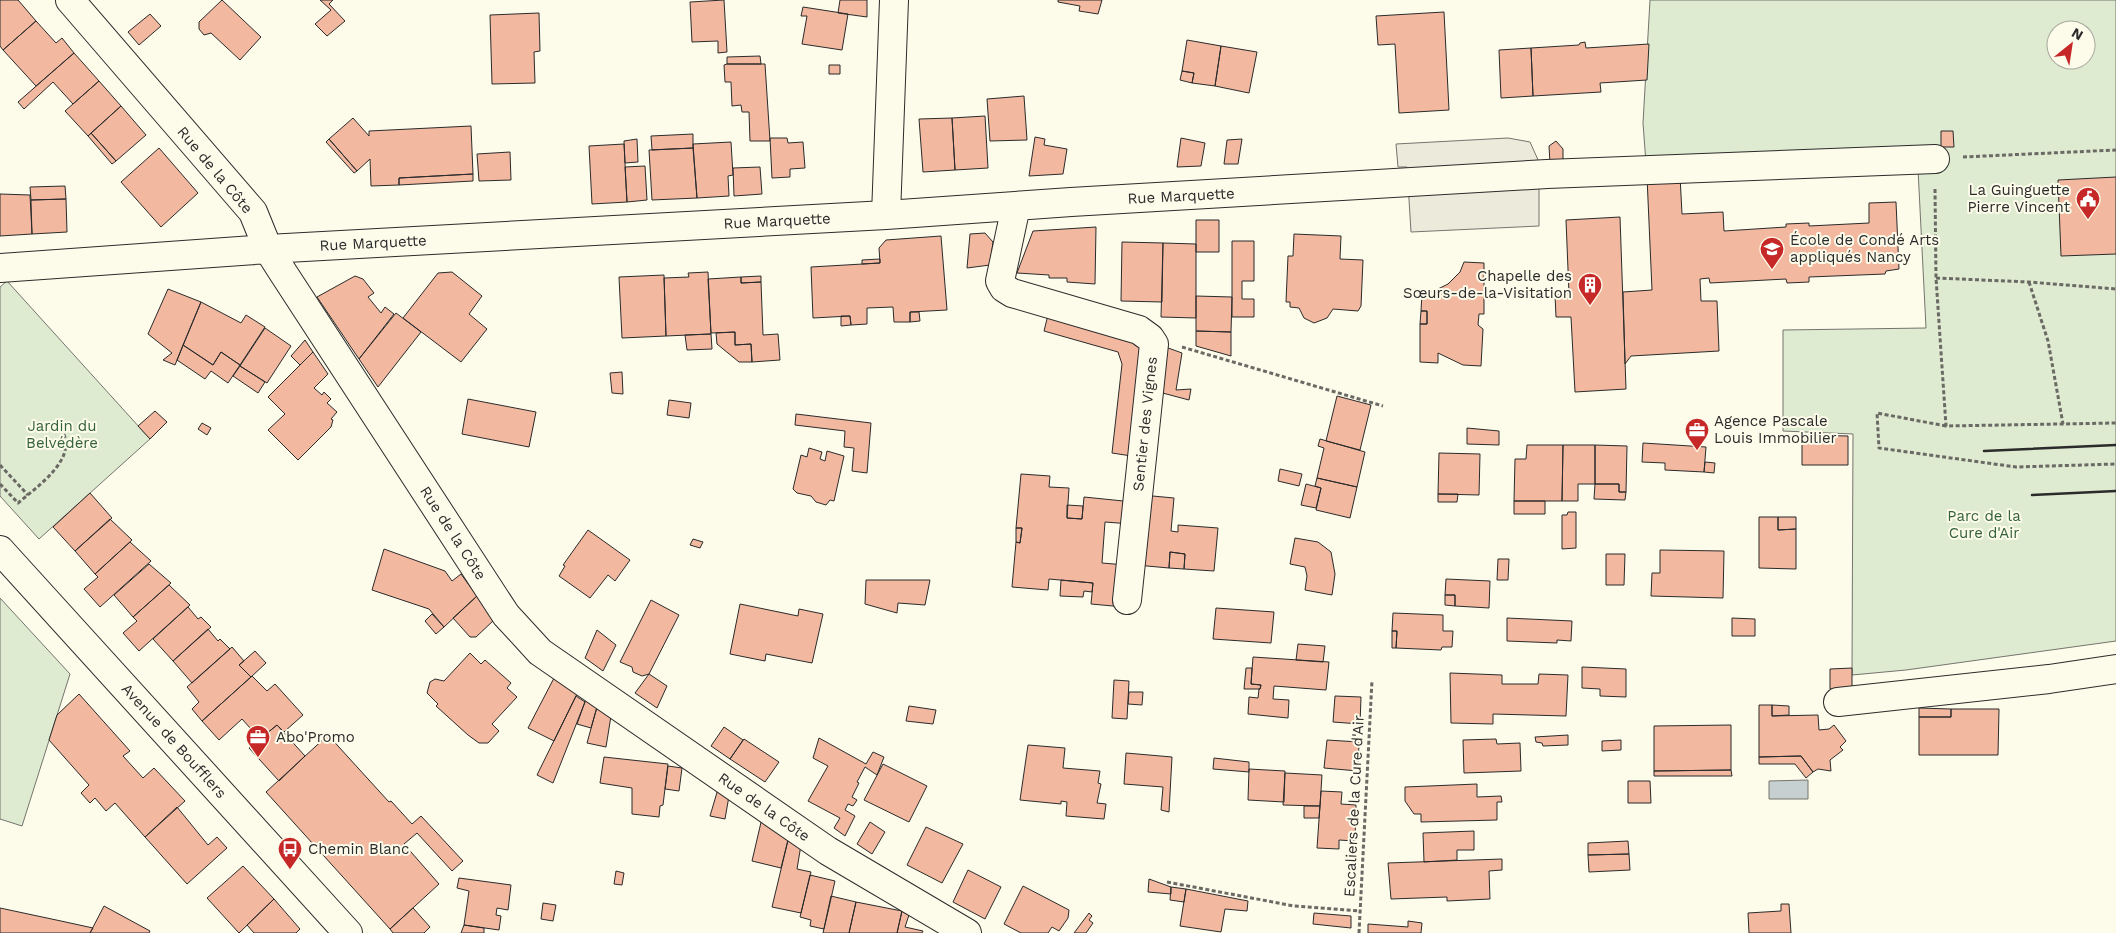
<svg xmlns="http://www.w3.org/2000/svg" width="2116" height="933" font-family="'Work Sans',sans-serif">
  <style>
    .green { fill: #deebd1; stroke: #74746e; fill-rule: evenodd }
    .parking { fill: #eceadb; stroke: #74746e }
    .water { fill: #c7d0d0; stroke: #74746e }
    .building { fill: #f2b8a0; stroke: #2b2b2b }
    .lines { fill: none; stroke-linecap: round; stroke-linejoin: round }
    .minor-casing { stroke: #2b2b2b; stroke-width: 30 }
    .path { stroke: #6a6964; stroke-width: 3; stroke-dasharray: 4 2.5; stroke-linecap: butt }
    .minor { stroke: #fdfbea; stroke-width: 28 }
    .wall { stroke: #2b2b2b; stroke-width: 2.5 }
    .labels { text-anchor: middle; stroke-width: 4; stroke-linejoin: round; paint-order: stroke }
    .street-label { font-size: 15px; fill: #2b2b2b; stroke: #fdfbea }
    .poi-label { font-size: 15px; fill: #2b2b2b; stroke: #fdfbea; text-anchor: start }
    .park-label { font-size: 15px; fill: #34623c; stroke: #fdfbea }
  </style>
  <rect width="100%" height="100%" fill="#fdfbea"/>
  <path class="green" d="M1650,0H2116V641L1906,670L1852,675L1853,434L1783,431V330L1926,328L1918,169L1680,183L1647,177L1643,123ZM2056,30H2086V60H2056Z
    M7,281L150,439L39,539L0,496V287Z
    M0,598L70,674L22,826L0,819Z"/>
  <path class="parking" d="M1508,138L1530,142L1539,162V226L1411,232L1407,167H1398L1396,144Z"/>
  <path class="water" d="M1808,780V799H1769V781Z"/>
  <path class="building" d="M0,0H18L36,21L3,50L0,46Z
    M222,0L261,37L240,60L211,33L204,35L199,29V22Z
    M320,0H333L329,4L345,21L327,36L315,24L331,10Z
    M724,0L727,52L718,53V41L692,42L690,2Z
    M840,0H867V17L838,13Z
    M1058,0H1102L1098,14L1079,11L1080,6L1058,2Z
    M803,7L848,14L842,50L802,44L807,16H801Z
    M1444,12L1449,110L1399,113L1395,44L1378,45L1376,16Z
    M539,13L540,51L534,52L535,83L492,84L490,15Z
    M150,14L161,26L139,45L128,32Z
    M36,21L56,43L62,38L74,53L36,86L3,50Z
    M1187,40L1221,46L1215,86L1192,83L1194,73L1182,71Z
    M1585,42L1586,48L1649,44L1647,80L1600,83L1601,92L1533,96L1531,48L1579,45L1580,43Z
    M1221,46L1257,52L1249,93L1215,86Z
    M1531,48L1533,96L1501,98L1499,50Z
    M74,53L99,81L73,104L53,82L24,109L18,102Z
    M760,56L761,64H727V57Z
    M727,64H765L770,141H750L749,112H742L741,105L732,106L731,82H725L724,65Z
    M829,65H840V74H829Z
    M1182,71L1194,73L1192,83L1180,80Z
    M99,81L121,106L88,136L65,111Z
    M1024,96L1027,140L990,141L987,99Z
    M121,106L146,135L116,161L91,133Z
    M985,116L988,168L955,170L952,118Z
    M353,118L369,136V131L471,126L473,174L399,178V185L371,186L370,159L357,171L329,139Z
    M952,118L955,170L923,172L919,119Z
    M1941,131H1953L1954,147H1941Z
    M91,133L116,161L112,164L88,136Z
    M693,134V148L652,150L651,136Z
    M1035,137L1045,139L1044,145L1067,149L1063,174L1029,176Z
    M770,138H787L788,143L803,142L805,168L790,169V177L772,178Z
    M1181,138L1205,143L1201,166L1177,167Z
    M329,139L357,171L354,173L326,142Z
    M637,139L638,162L625,163L624,141Z
    M1242,139L1238,164H1224L1227,140Z
    M1556,141L1563,149V162L1550,163L1549,146Z
    M731,142L733,175L728,176L729,196L697,198L693,144Z
    M624,144L627,202L592,204L589,146Z
    M159,148L198,193L161,227L121,182Z
    M693,148L697,198L652,200L649,150Z
    M510,152L511,180L479,181L477,154Z
    M645,166L647,200L627,202L625,167Z
    M760,167L762,194L734,196L733,168Z
    M473,174V181L399,185V178Z
    M1680,176L1682,214L1723,212L1724,231L1786,227V224L1809,223V226L1869,223V203L1896,202L1899,269L1886,271L1885,274L1809,277V282L1787,283L1786,279L1710,283L1709,278L1700,279L1701,301H1717L1719,351L1631,356L1625,364L1623,292L1652,290L1647,177Z
    M2116,177V254L2061,256L2058,180Z
    M65,186L66,199L31,200L30,187Z
    M0,194L30,195L32,234L0,236Z
    M66,199L67,232L32,234L31,200Z
    M1620,217L1626,389L1575,392L1571,317H1556L1555,295L1569,294L1566,220Z
    M1196,220H1219V252H1196Z
    M1096,227L1095,284L1067,282V278H1049V275L1017,273L1033,231Z
    M985,233L993,242L990,265L967,268L970,234Z
    M1294,234L1341,236L1340,259L1363,260L1361,306L1358,311L1333,309L1327,318L1314,323L1304,318L1299,308L1290,307V302H1286L1288,256H1293Z
    M941,236L947,310L910,312V322H894L893,307L867,308V324L851,325L850,316L813,318L811,267L880,263L879,248L886,240Z
    M1232,241H1254V281H1242V299H1254V317H1232Z
    M1122,242L1163,243L1162,302L1121,301Z
    M1163,243L1196,244V318L1161,317Z
    M880,259V263L862,264V260Z
    M1464,262L1484,263V314H1479L1478,325L1483,329L1481,366L1463,365L1438,353V363L1420,362V324H1427V311H1421L1422,293L1434,291L1448,284L1460,272Z
    M452,272L482,296L469,314L487,329L461,362L403,318L438,273Z
    M708,272L711,334L666,336L664,278L689,277L688,273Z
    M664,275L666,336L622,338L619,277Z
    M355,276L363,279L374,293L368,297L381,313L385,307L394,314L359,359L317,297Z
    M761,276V282L741,283V277Z
    M741,277V283L761,282L763,335L778,334L780,360L752,362L751,344L735,345V332L711,333L708,279Z
    M168,289L201,302L175,365L163,360L172,353L148,334Z
    M1196,296L1232,297L1231,332L1196,331Z
    M201,302L241,323L246,315L265,327L240,365L221,352L213,365L183,345Z
    M1050,307L1150,348L1138,457L1112,453L1122,364L1118,352L1044,331Z
    M1421,311H1427V324H1420Z
    M910,312H919L920,321L910,322Z
    M396,313L421,332L378,387L359,359Z
    M841,316H850L851,325L841,326Z
    M265,328L291,346L267,383L240,366Z
    M1196,331L1231,332V356L1196,346Z
    M735,332V345L751,344L752,362H739L717,344L716,333Z
    M711,334L712,349L687,350L685,335Z
    M305,340L313,352L300,365L291,356Z
    M183,345L213,365L221,352L240,365L228,383L211,371L205,379L177,360Z
    M1160,345L1182,353L1176,390L1191,389L1189,400L1155,391Z
    M313,352L328,374L314,388L322,395L324,392L331,399L327,403L337,412L331,419L333,420L331,427L298,460L268,430L285,414L268,397Z
    M240,366L265,382L258,393L233,376Z
    M622,372L623,394L612,393L610,373Z
    M1337,396L1371,405L1360,450L1326,441Z
    M468,399L536,412L529,447L462,434Z
    M669,400L691,403L689,418L667,415Z
    M155,411L167,422L150,439L138,426Z
    M796,414L871,423L867,473L852,471L854,448L844,447L845,431L795,425Z
    M202,423L211,428L207,435L198,429Z
    M1467,428L1499,431V445L1467,444Z
    M1802,435L1848,436V465H1802Z
    M1320,439L1365,452L1357,487L1317,478L1324,448L1318,446Z
    M1643,443L1706,447L1704,472L1665,470V463L1642,462Z
    M1527,445H1563L1562,501H1514L1515,459H1526Z
    M1563,445H1595V484H1578V501H1562Z
    M1595,445L1627,446L1626,492H1619V484H1595Z
    M809,448L822,452L820,459L825,461L827,451L844,456L834,501L830,500L826,505L816,502L811,496L797,493L793,489L801,455L807,457Z
    M1439,453L1480,454L1479,495L1438,494Z
    M1705,462L1715,463L1714,473L1704,472Z
    M1280,469L1302,474L1299,486L1278,481Z
    M1021,474L1050,476L1049,487L1069,488L1067,518L1082,519L1084,497L1133,502L1131,524L1105,522L1102,563L1126,565L1124,607L1091,604L1093,583L1049,579L1048,590L1012,587L1016,542L1020,543L1022,528H1016Z
    M1317,478L1357,487L1350,518L1316,510L1321,488L1315,486Z
    M1306,484L1321,488L1316,508L1301,505Z
    M1595,484H1619V492H1626L1625,500L1594,499Z
    M90,493L112,518L75,551L53,527Z
    M1438,494H1458L1457,502H1438Z
    M1142,495L1174,498L1171,531L1178,532V525L1218,528L1214,571L1184,569L1185,554L1170,552L1169,568L1136,565Z
    M1514,501H1545V514H1514Z
    M1067,505L1083,506L1082,519L1067,518Z
    M1568,512H1576V548L1562,549V515H1567Z
    M1759,517H1778V530L1796,529V569L1759,568Z
    M1778,517H1796V529L1778,530Z
    M110,519L132,540L95,574L75,551Z
    M1016,528H1022L1020,543L1016,542Z
    M588,530L630,560L615,581L608,575L590,598L559,576L565,566L563,565Z
    M1295,538L1318,542L1331,552L1335,574L1332,595L1305,590L1307,576L1305,567L1290,564Z
    M693,539L703,542L700,548L690,545Z
    M130,542L151,561L100,607L84,589L98,577L95,574Z
    M384,549L445,571L452,581L461,574L477,596L444,627L429,609L372,590Z
    M1660,550L1724,551L1723,598L1651,596L1652,573H1660Z
    M1170,552L1185,554L1184,569L1169,568Z
    M1606,554H1625L1624,585H1606Z
    M1498,559H1509L1508,580H1497Z
    M149,564L171,583L133,617L114,595Z
    M1446,579L1490,581L1489,608L1455,606V595H1445Z
    M866,580H930L925,605L898,603L897,613L865,604Z
    M1061,580L1093,583L1092,592L1084,591L1083,597L1060,596Z
    M169,585L190,605L139,651L123,633L137,621L133,617Z
    M1445,595H1455V606L1445,605Z
    M477,596L494,620L476,637H470L453,618Z
    M651,600L679,615L649,674L642,676L633,672L632,667L620,662Z
    M740,604L798,616L799,609L823,614L812,663L766,654L765,661L730,654Z
    M188,607L198,619L201,617L211,627L173,661L153,639Z
    M1216,608L1274,612L1271,643L1213,639Z
    M1393,613L1443,615V631H1453L1452,647H1442L1441,650L1396,648L1397,631H1392Z
    M432,614L444,627L436,634L425,621Z
    M1507,618L1572,621L1571,641L1557,640V643L1507,641Z
    M1732,618L1755,619V636H1732Z
    M208,629L218,641L220,639L230,649L192,683L173,661Z
    M597,630L616,645L603,671L585,658Z
    M1392,631H1397L1396,648H1392Z
    M1298,644L1325,646L1323,662L1296,660Z
    M232,647L244,661L239,665L251,677L202,721L192,709L199,702L187,687Z
    M255,651L266,663L251,677L239,665Z
    M470,653L481,664L485,660L511,683L507,688L517,697L492,724L499,731L488,743H479L468,735L436,706L438,704L427,693L430,682L435,679L444,681Z
    M1253,657L1329,662L1326,690L1274,686L1273,699L1289,700L1288,718L1248,714L1249,697L1258,698L1259,689H1260L1261,685L1251,684Z
    M1582,667L1626,669V697L1600,696V689L1582,688Z
    M1246,668H1252L1251,684L1261,685L1260,689H1244Z
    M1852,668V689H1830V669Z
    M1450,673L1502,675V684H1538L1539,674L1568,675L1566,716L1493,714V724L1451,723Z
    M649,674L667,686L657,708L635,693Z
    M252,676L267,691L275,684L303,715L284,732L277,725L260,739L242,719L219,740L202,721Z
    M554,678L577,694L554,741L528,728Z
    M1114,680L1129,681L1127,719L1112,718Z
    M1129,692H1143L1142,705L1128,704Z
    M79,694L130,751L123,756L143,778L154,768L185,801L145,837L115,803L106,811L95,798L90,803L81,793L89,785L49,740L57,715Z
    M576,696L585,702L553,783L537,775Z
    M1335,696L1361,697L1360,724L1333,722Z
    M586,699L597,707L591,728L577,724Z
    M1759,705H1772V716L1818,715L1819,730L1829,729L1834,725L1846,741L1840,747L1843,750L1830,760L1831,771L1818,769L1813,772L1801,756L1759,757Z
    M1772,705L1789,706V715L1772,716Z
    M909,706L936,710L933,724L906,721Z
    M597,707L611,716L606,747L587,743Z
    M1919,708L1951,709V717H1919Z
    M1951,709H1999L1998,755H1919V717H1951Z
    M277,725L305,756L279,781L249,748Z
    M1731,725V770L1654,771V726Z
    M724,727L743,740L730,759L711,746Z
    M328,735L389,802L391,801L412,824L421,816L463,861L452,871L417,833L404,844L439,884L390,929L266,792Z
    M1568,735V745L1543,746L1542,743L1536,742L1535,737Z
    M819,738L866,764L873,752L884,757L877,775L865,767L857,782L859,783L852,797L857,800L853,806L848,804L845,810L855,816L845,836L834,828L840,818L808,801L828,766L813,758Z
    M744,739L779,762L765,782L730,759Z
    M1496,739L1497,744L1520,743L1521,771L1464,773L1463,740Z
    M1327,740L1359,742L1358,771L1324,768Z
    M1621,740V750L1602,751V741Z
    M1028,745L1065,748L1063,768L1100,771L1098,783L1101,784L1097,803L1106,804L1104,819L1066,816L1067,802L1061,801V804L1020,800Z
    M1126,753L1172,757L1169,812L1161,810L1163,787L1124,784Z
    M1801,756L1813,772L1806,778L1795,764H1759V757Z
    M604,757L668,764L663,805L660,806L659,817L632,814V788L600,783Z
    M1214,758L1249,762V772L1213,769Z
    M883,764L927,786L909,822L864,800Z
    M668,766L682,768L679,791L665,789Z
    M1249,769L1285,771L1284,802L1248,800Z
    M1731,770L1732,776H1654V771Z
    M1285,773L1322,775L1320,806L1283,805Z
    M1628,781H1650L1651,803H1628Z
    M1477,784V797L1501,796L1502,802H1497V820L1421,822V814H1414L1405,801V787Z
    M718,789L729,796L725,819L710,816Z
    M1321,791L1342,792L1341,804L1356,805L1355,841L1339,840V849L1317,848Z
    M1304,806H1320L1319,818H1304Z
    M177,807L208,845L217,837L227,848L187,884L145,837Z
    M762,818L789,836L781,868L752,861Z
    M870,822L885,832L872,854L857,844Z
    M926,827L963,844L942,883L907,865Z
    M1474,831V850H1457V860L1424,862L1423,833Z
    M789,836L801,845L797,869L811,872L801,913L772,907Z
    M1628,841L1629,854L1588,855V843Z
    M1629,854L1630,870L1589,872L1588,855Z
    M1502,859V870L1489,871L1490,899L1447,901V897L1391,899L1388,863Z
    M243,866L274,899L239,933L207,898Z
    M968,870L1001,887L985,919L953,902Z
    M616,871L624,873L622,885L614,884Z
    M810,875L835,881L824,929L810,926L811,920L800,917Z
    M459,878L511,885L508,910L497,908L496,915L501,916L499,930L464,925L469,891L457,888Z
    M1149,879L1171,887V894L1148,892Z
    M1023,886L1069,910L1068,918L1059,931L1052,927L1048,933H1021L1004,924Z
    M1171,887L1186,889L1184,902L1170,900Z
    M1186,889L1248,901L1247,911L1225,909L1221,932L1180,926Z
    M831,896L856,902L849,933H823Z
    M274,899L300,929L296,933H254L247,925Z
    M856,902L902,911L897,933H849Z
    M543,903L556,905L553,921L541,919Z
    M1781,904H1789L1791,933H1749L1748,913L1781,911Z
    M104,906L150,931L149,933H90Z
    M0,908L61,921L93,928L90,933H0Z
    M413,908L430,927L424,933H393L390,929Z
    M902,911L909,915L905,927L923,931L922,933H897Z
    M1089,913L1092,916L1089,920L1093,923L1086,933H1074Z
    M1314,913L1351,916V928L1313,924Z
    M1408,921L1422,923L1421,933H1368V924L1408,927Z
    M464,925L484,928V933H461Z"/>
  <g class="lines">
    <defs>
      <path id="minor" d="M70,0L253,212L268,249L282,271L506,615L540,652L828,851L967,933
        M1016,206L1000,281L1004,288L1012,293L1139,330L1150,338L1154,344L1127,600
        M886,215L894,0
        M0,268L268,249L886,215L1071,202L1547,174L1935,159
        M0,550L348,933
        M1838,702L2049,679L2116,669"/>
    </defs>
    <use href="#minor" class="minor-casing"/>
    <path class="path" d="M1963,157L2116,150
      M1935,189L1936,278L1946,426L2116,423
      M1936,278L2029,282L2116,289
      M2029,282L2048,341L2063,424
      M1182,347L1383,406
      M1946,426L1877,413L1879,448L2016,467L2116,464
      M0,465L28,495
      M0,484L18,503C37,487 82,456 60,428
      M1167,882L1294,906L1360,911
      M1359,933L1372,680"/>
    <use href="#minor" class="minor"/>
    <path class="wall" d="M1984,451L2116,445
      M2032,495L2116,491"/>
  </g>
  <defs>
    <symbol id="civic-pin" viewBox="-11 -11 22 30"><path d="M0 17L-7.5 6A9.5 9.5 0 1 1 7.5 6Z" fill="#c62828" stroke="#fdfbea"/><path d="M-.6-6.5H3V-4.5H.6V-3L4-1V1h2V6H-6V1h2V-1L-.6-3ZM-1.2 2.5V6h2.4V2.5Z" fill="#fff"/></symbol>
    <symbol id="university-pin" viewBox="-11 -11 22 30"><path d="M0 17L-7.5 6A9.5 9.5 0 1 1 7.5 6Z" fill="#c62828" stroke="#fdfbea"/><path d="M0-5L7-2L0 1L-7-2ZM-4 1L0 2.5L4 1V4Q0 6-4 4Z" fill="#fff"/></symbol>
    <symbol id="building-pin" viewBox="-11 -11 22 30"><path d="M0 17L-7.5 6A9.5 9.5 0 1 1 7.5 6Z" fill="#c62828" stroke="#fdfbea"/><path d="M-4-6H4V6H1V3H-1V6H-4ZM-2.5-4.3h1.7v1.8h-1.7ZM.8-4.3h1.7v1.8H.8ZM-2.5-1h1.7V.8h-1.7ZM.8-1h1.7V.8H.8Z" fill="#fff"/></symbol>
    <symbol id="office-pin" viewBox="-11 -11 22 30"><path d="M0 17L-7.5 6A9.5 9.5 0 1 1 7.5 6Z" fill="#c62828" stroke="#fdfbea"/><path d="M-6-3h4V-5.5h4V-3h4V5H-6ZM-1-4.5V-3h2v-1.5ZM-6 0V1H6V0Z" fill="#fff"/></symbol>
    <symbol id="bus-pin" viewBox="-11 -11 22 30"><path d="M0 17L-7.5 6A9.5 9.5 0 1 1 7.5 6Z" fill="#c62828" stroke="#fdfbea"/><path d="M-5-6H5V4H4V6H2V4H-2V6H-4V4H-5ZM-3.5-4V0h7V-4ZM-3.5 1.2v1.5H-2V1.2ZM2 1.2v1.5H3.5V1.2Z" fill="#fff"/></symbol>
  </defs>
  <g fill-rule="evenodd">
    <use href="#civic-pin" x="2074" y="185" width="28" height="38"/>
    <use href="#university-pin" x="1758" y="235" width="28" height="38"/>
    <use href="#building-pin" x="1576" y="271" width="28" height="38"/>
    <use href="#office-pin" x="1683" y="416" width="28" height="38"/>
    <use href="#office-pin" x="244" y="723" width="28" height="38"/>
    <use href="#bus-pin" x="276" y="835" width="28" height="38"/>
  </g>
  <g class="labels">
    <g class="street-label">
      <text transform="translate(215 170) rotate(50)" y="5">Rue de la Côte</text>
      <text transform="translate(1181 196) rotate(-3)" y="5">Rue Marquette</text>
      <text transform="translate(777 221) rotate(-3)" y="5">Rue Marquette</text>
      <text transform="translate(373 243) rotate(-3)" y="5">Rue Marquette</text>
      <text transform="translate(1145 424) rotate(-84)" y="5">Sentier des Vignes</text>
      <text transform="translate(453 533) rotate(57)" y="5">Rue de la Côte</text>
      <text transform="translate(174 741) rotate(48)" y="5">Avenue de Boufflers</text>
      <text transform="translate(1354 806) rotate(-87)" y="5">Escaliers de la Cure d'Air</text>
      <text transform="translate(764 807) rotate(35)" y="5">Rue de la Côte</text>
    </g>
    <g class="poi-label">
      <text x="2070" y="195" text-anchor="end">La Guinguette<tspan x="2070" dy="17">Pierre Vincent</tspan></text>
      <text x="1790" y="245">École de Condé Arts<tspan x="1790" dy="17">appliqués Nancy</tspan></text>
      <text x="1572" y="281" text-anchor="end">Chapelle des<tspan x="1572" dy="17">Sœurs-de-la-Visitation</tspan></text>
      <text x="1714" y="426">Agence Pascale<tspan x="1714" dy="17">Louis Immobilier</tspan></text>
      <text x="276" y="742">Abo'Promo</text>
      <text x="308" y="854">Chemin Blanc</text>
    </g>
    <g class="park-label">
      <text x="62" y="431">Jardin du<tspan x="62" dy="17">Belvédère</tspan></text>
      <text x="1984" y="521">Parc de la<tspan x="1984" dy="17">Cure d'Air</tspan></text>
    </g>
  </g>
  <g transform="translate(2071 45) rotate(30)"><circle r="24" fill="#fdfbea" stroke="#a9a89e"/>
  <path d="M0-4L9 19L0 12L-9 19Z" fill="#c62828"/>
  <text y="-8" font-size="14" font-weight="bold" text-anchor="middle" fill="#2b2b2b">N</text>
  </g>
</svg>
